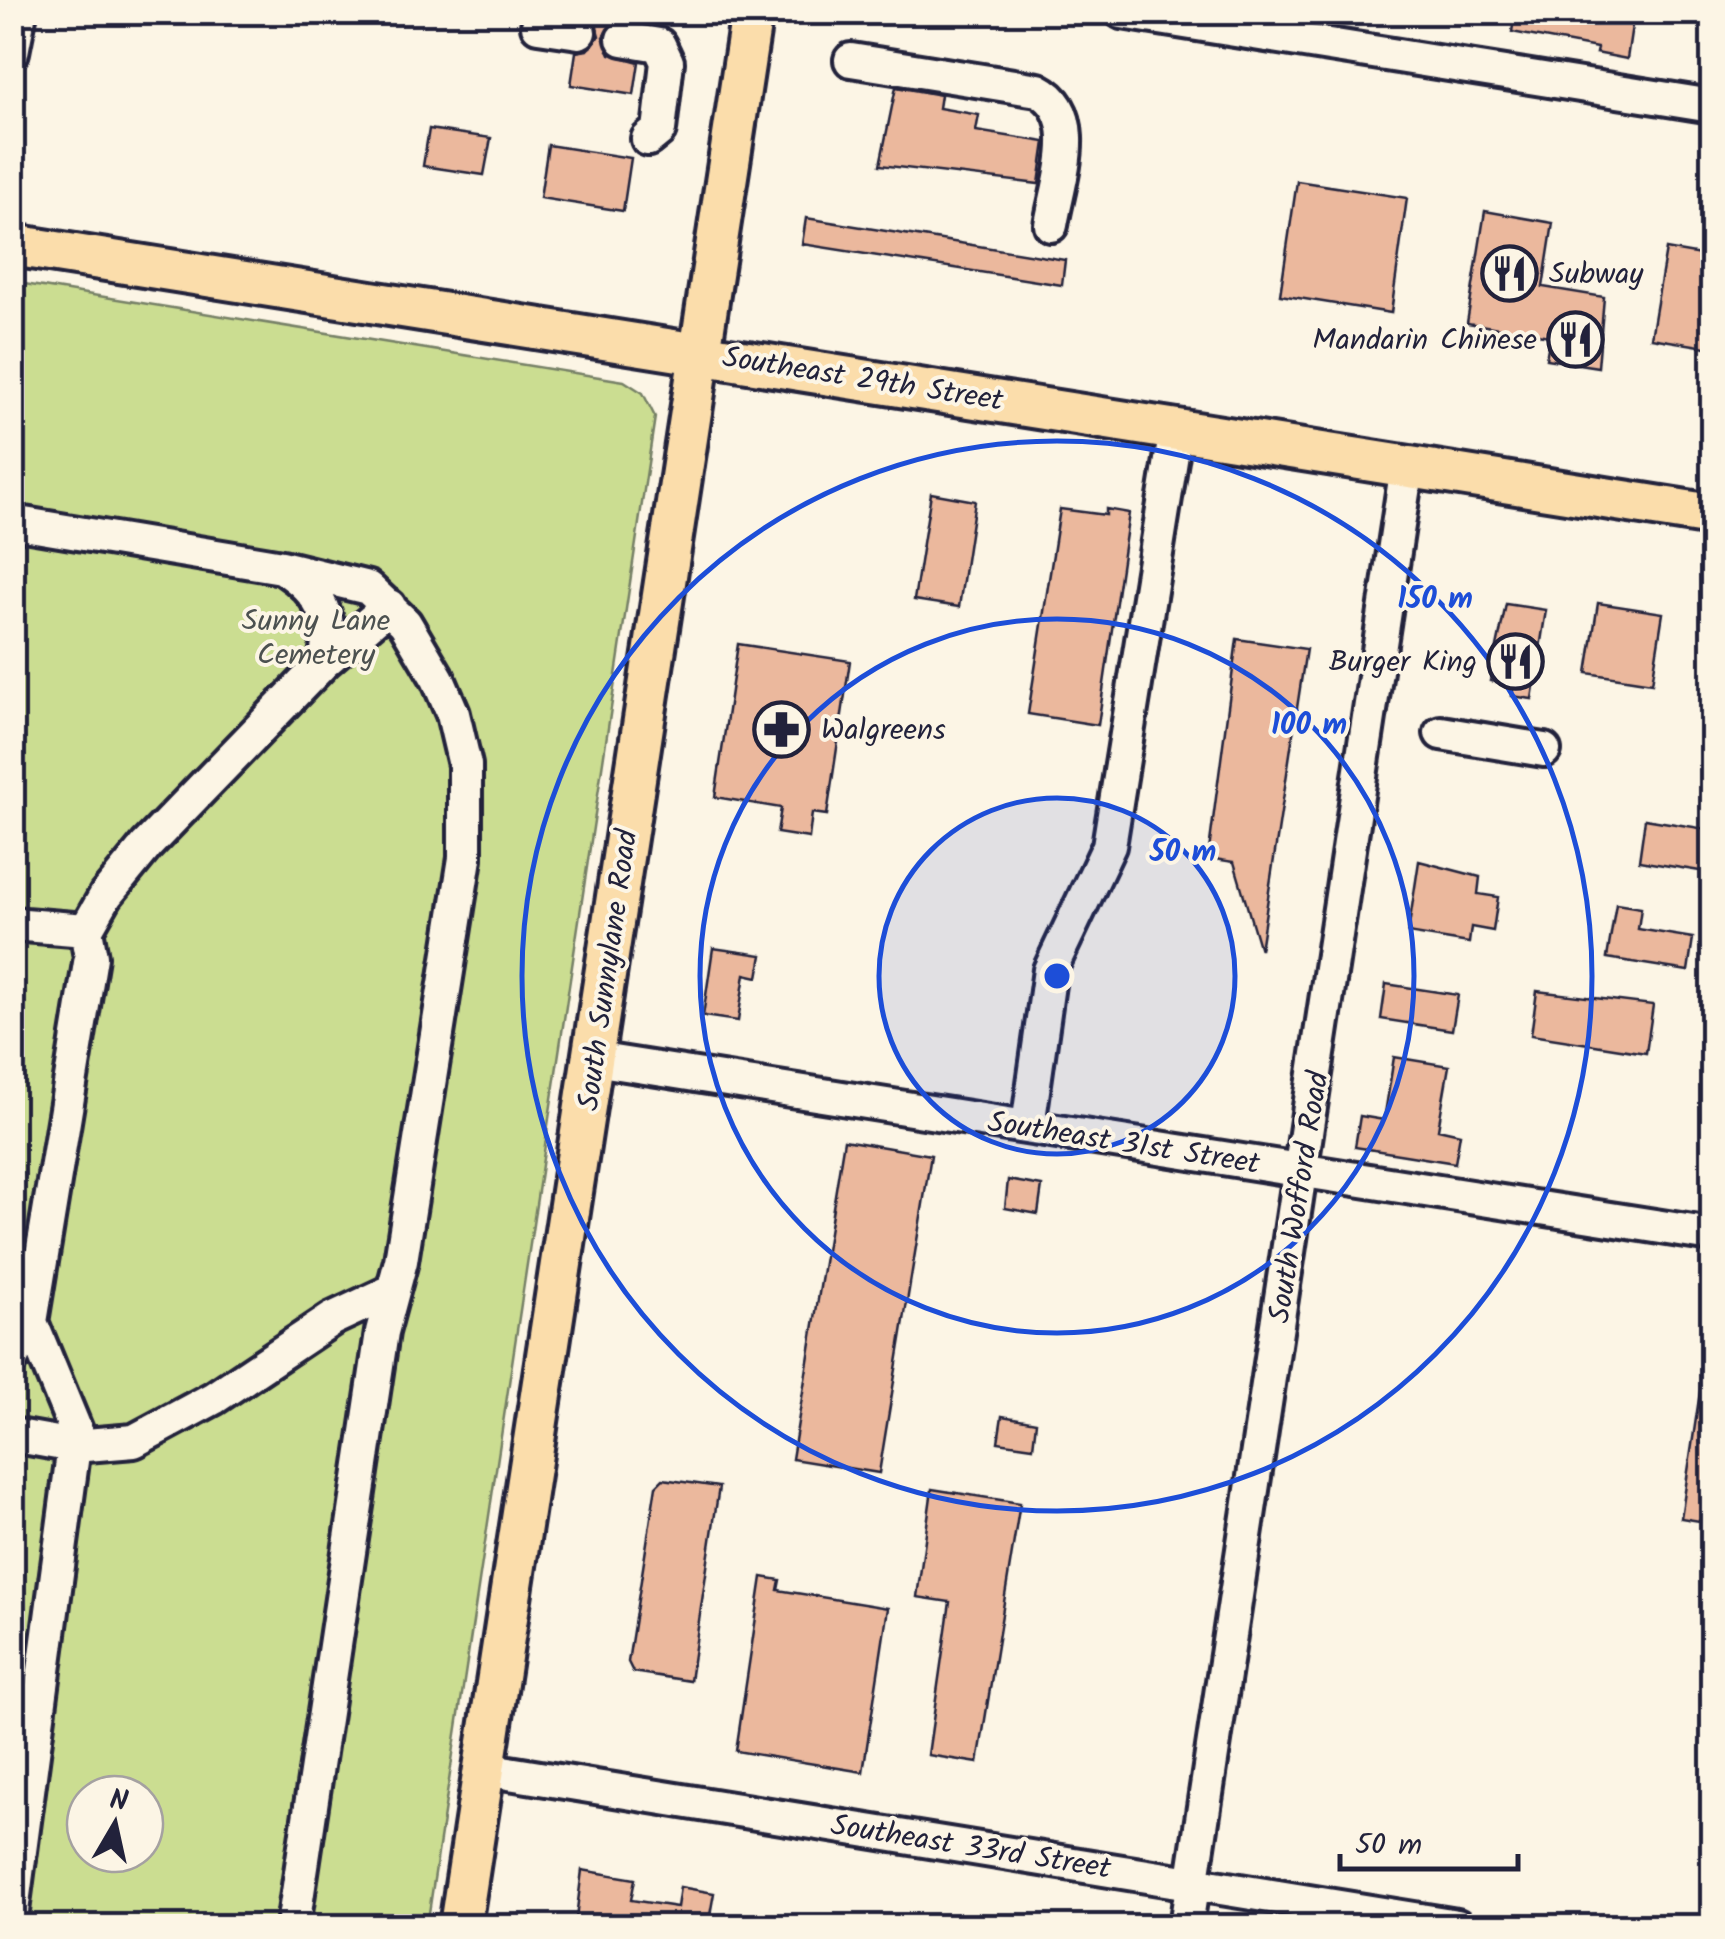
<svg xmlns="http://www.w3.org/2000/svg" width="1725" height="1939" font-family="Kalam,sans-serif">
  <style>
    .green { fill: #cbdd91; stroke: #768066; stroke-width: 2.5; fill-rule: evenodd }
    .building { fill: #ebb89d; stroke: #22223b; stroke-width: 2.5 }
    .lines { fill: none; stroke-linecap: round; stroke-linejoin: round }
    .minor-casing { stroke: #22223b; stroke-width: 40 }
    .major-casing { stroke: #22223b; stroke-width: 48 }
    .minor { stroke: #fcf5e5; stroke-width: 32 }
    .major { stroke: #fbddab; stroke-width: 40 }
    .ring { fill: none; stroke: #1d4ed8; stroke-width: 5 }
    .labels { text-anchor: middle; stroke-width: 8; stroke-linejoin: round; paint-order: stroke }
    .poi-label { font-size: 30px; fill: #22223b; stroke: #fcf5e5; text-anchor: start }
    .street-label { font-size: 30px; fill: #22223b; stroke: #fcf5e5 }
    .park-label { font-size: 30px; fill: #4c5150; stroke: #fcf5e5 }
    .centre { fill: #1d4ed8; stroke: #fcf5e5; stroke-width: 5 }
    .ring-label { font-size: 30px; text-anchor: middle; font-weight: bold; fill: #1d4ed8; stroke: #fcf5e5; stroke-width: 8; stroke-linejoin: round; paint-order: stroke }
  </style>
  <rect width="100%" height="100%" fill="#fcf5e5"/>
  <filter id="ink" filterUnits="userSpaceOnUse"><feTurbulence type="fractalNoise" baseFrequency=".01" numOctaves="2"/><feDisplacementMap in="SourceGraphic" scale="20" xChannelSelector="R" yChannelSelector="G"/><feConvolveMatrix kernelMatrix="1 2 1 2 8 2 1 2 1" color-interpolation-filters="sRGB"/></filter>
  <g filter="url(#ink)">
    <path class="green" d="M12,282L624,381L643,393L655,417L427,1926H13ZM85,1794H145V1854H85Z"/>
    <path class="building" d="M1515,12H1634L1627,59L1596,53L1597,48L1512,32Z
      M595,21L612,23L603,37L610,54L639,62L634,95L571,85L576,52L587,50L599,36Z
      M896,87L941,95L939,108L979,115L976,131L1045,142L1039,184L880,165Z
      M429,129L491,138L484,175L423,166Z
      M548,145L631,158L623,211L540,198Z
      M1297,181L1407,198L1391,313L1280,295Z
      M1485,211L1553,223L1543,287L1604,297L1598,367L1546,359L1550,336L1467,323Z
      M806,218L1065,260L1062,285L802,244Z
      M1666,249L1712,257V348L1651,338Z
      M931,493L975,501L959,607L914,600Z
      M1060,509L1106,515V509L1129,513L1098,725L1028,714Z
      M1598,603L1663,613L1652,683L1587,673Z
      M1506,604L1546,610L1532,699L1512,696L1514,685L1490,681Z
      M1237,639L1306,649L1260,950L1234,862L1208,858Z
      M738,644L850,661L827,815L812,813L809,838L777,833L781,808L715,797Z
      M1645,819L1712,830L1706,872L1639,861Z
      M1419,861L1480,877L1478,894L1498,897L1493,931L1471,927L1469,943L1408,933Z
      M1616,904L1641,908L1638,929L1693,938L1688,971L1607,958Z
      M713,948L762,955L758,977L745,974L738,1021L703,1016Z
      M1386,984L1458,995L1452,1030L1381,1019Z
      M1537,991L1653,1005L1646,1053L1531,1035Z
      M1394,1057L1449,1066L1438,1129L1460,1134L1455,1163L1355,1147L1360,1116L1384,1120Z
      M844,1140L931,1155L879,1473L792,1459Z
      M1008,1180L1042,1186L1038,1214L1005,1208Z
      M1701,1385H1712V1523L1681,1518Z
      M1002,1416L1036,1422L1033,1447L998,1442Z
      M663,1479L719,1487L690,1681L633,1672L628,1662L656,1486Z
      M932,1489L1020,1503L978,1763L928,1755L950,1602L917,1597Z
      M762,1577L780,1580L778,1590L888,1608L863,1772L736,1751Z
      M582,1870L635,1879L631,1900L677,1907L680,1887L714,1893L708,1926H575Z"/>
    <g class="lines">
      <defs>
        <path id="minor" d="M1122,12L1712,106
          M538,26L579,32
          M623,39L659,45L667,62L659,130L648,139
          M12,52L20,12
          M851,60L1038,90C1085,114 1058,182 1051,225
          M12,522L282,567L368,588L405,623L438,679L453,714L465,765V858L401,1261L382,1332L293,1926
          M285,569C320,592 335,619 325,661
          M1441,733L1544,750
          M12,924L86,930
          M594,1059L1712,1235
          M1028,1126L1050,970L1109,846L1176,429
          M12,1358L31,1322
          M12,1435L74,1446L134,1441L214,1398L332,1319L392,1291
          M484,1769L1457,1926
          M12,1911L76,1431L31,1322L91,957L86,930L106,895L147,845L325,661L389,606
          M1186,1926L1407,466"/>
        <path id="major" d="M12,245L1712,515
          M460,1926L752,12"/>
      </defs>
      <use href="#minor" class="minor-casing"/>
      <use href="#major" class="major-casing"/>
      <use href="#minor" class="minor"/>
      <use href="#major" class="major"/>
    </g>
  </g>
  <circle cx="1057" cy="976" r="178" fill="#1d4ed8" fill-opacity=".12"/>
  <g class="ring">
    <circle cx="1057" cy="976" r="178"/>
    <circle cx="1057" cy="976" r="357"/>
    <circle cx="1057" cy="976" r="535"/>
  </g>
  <defs>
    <symbol id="restaurant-ring" viewBox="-11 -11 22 22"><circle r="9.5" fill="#fcf5e5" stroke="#22223b" stroke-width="1.5"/><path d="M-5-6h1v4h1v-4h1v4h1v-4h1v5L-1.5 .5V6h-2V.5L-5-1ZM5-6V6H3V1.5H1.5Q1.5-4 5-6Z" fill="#22223b"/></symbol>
    <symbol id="pharmacy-ring" viewBox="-11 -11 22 22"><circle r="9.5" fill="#fcf5e5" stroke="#22223b" stroke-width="1.5"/><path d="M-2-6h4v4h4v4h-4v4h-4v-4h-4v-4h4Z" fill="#22223b"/></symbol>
  </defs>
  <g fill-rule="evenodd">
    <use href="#restaurant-ring" x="1478" y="242" width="63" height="63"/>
    <use href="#restaurant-ring" x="1544" y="308" width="63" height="63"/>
    <use href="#restaurant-ring" x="1484" y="630" width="63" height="63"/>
    <use href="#pharmacy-ring" x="750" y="698" width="63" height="63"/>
  </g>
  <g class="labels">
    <g class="poi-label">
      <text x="1549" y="283">Subway</text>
      <text x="1537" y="349" text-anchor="end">Mandarin Chinese</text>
      <text x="1477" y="671" text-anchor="end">Burger King</text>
      <text x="821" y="739">Walgreens</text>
    </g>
    <g class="street-label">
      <text transform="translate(863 378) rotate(9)" y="10">Southeast 29th Street</text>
      <text transform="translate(607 970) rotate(-82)" y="10">South Sunnylane Road</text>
      <text transform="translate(1124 1142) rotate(9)" y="10">Southeast 31st Street</text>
      <text transform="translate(1298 1197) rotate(-81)" y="10">South Wofford Road</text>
      <text transform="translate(971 1846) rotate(9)" y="10">Southeast 33rd Street</text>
    </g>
    <g class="park-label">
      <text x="316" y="630">Sunny Lane<tspan x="316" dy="34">Cemetery</tspan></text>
    </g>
  </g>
  <circle cx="1057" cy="976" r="15" class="centre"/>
  <g class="ring-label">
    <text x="1435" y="608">150 m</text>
    <text x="1309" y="734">100 m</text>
    <text x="1183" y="861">50 m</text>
  </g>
  <rect width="1725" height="1939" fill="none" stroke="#fcf5e5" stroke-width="50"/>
  <rect x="25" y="25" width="1675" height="1889" fill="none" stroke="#22223b" stroke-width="4" filter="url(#ink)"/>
  <g transform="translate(115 1824) rotate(9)"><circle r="48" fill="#fcf5e5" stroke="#a5a1a1" stroke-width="2.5"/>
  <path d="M0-8L18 38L0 25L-18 38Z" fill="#22223b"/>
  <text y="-15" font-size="28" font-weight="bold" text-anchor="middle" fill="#22223b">N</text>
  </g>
  <path d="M1340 1854v15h178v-15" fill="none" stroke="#22223b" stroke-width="5"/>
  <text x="1355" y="1854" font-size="30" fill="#22223b" stroke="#fcf5e5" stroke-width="8" paint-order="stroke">50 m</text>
</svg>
